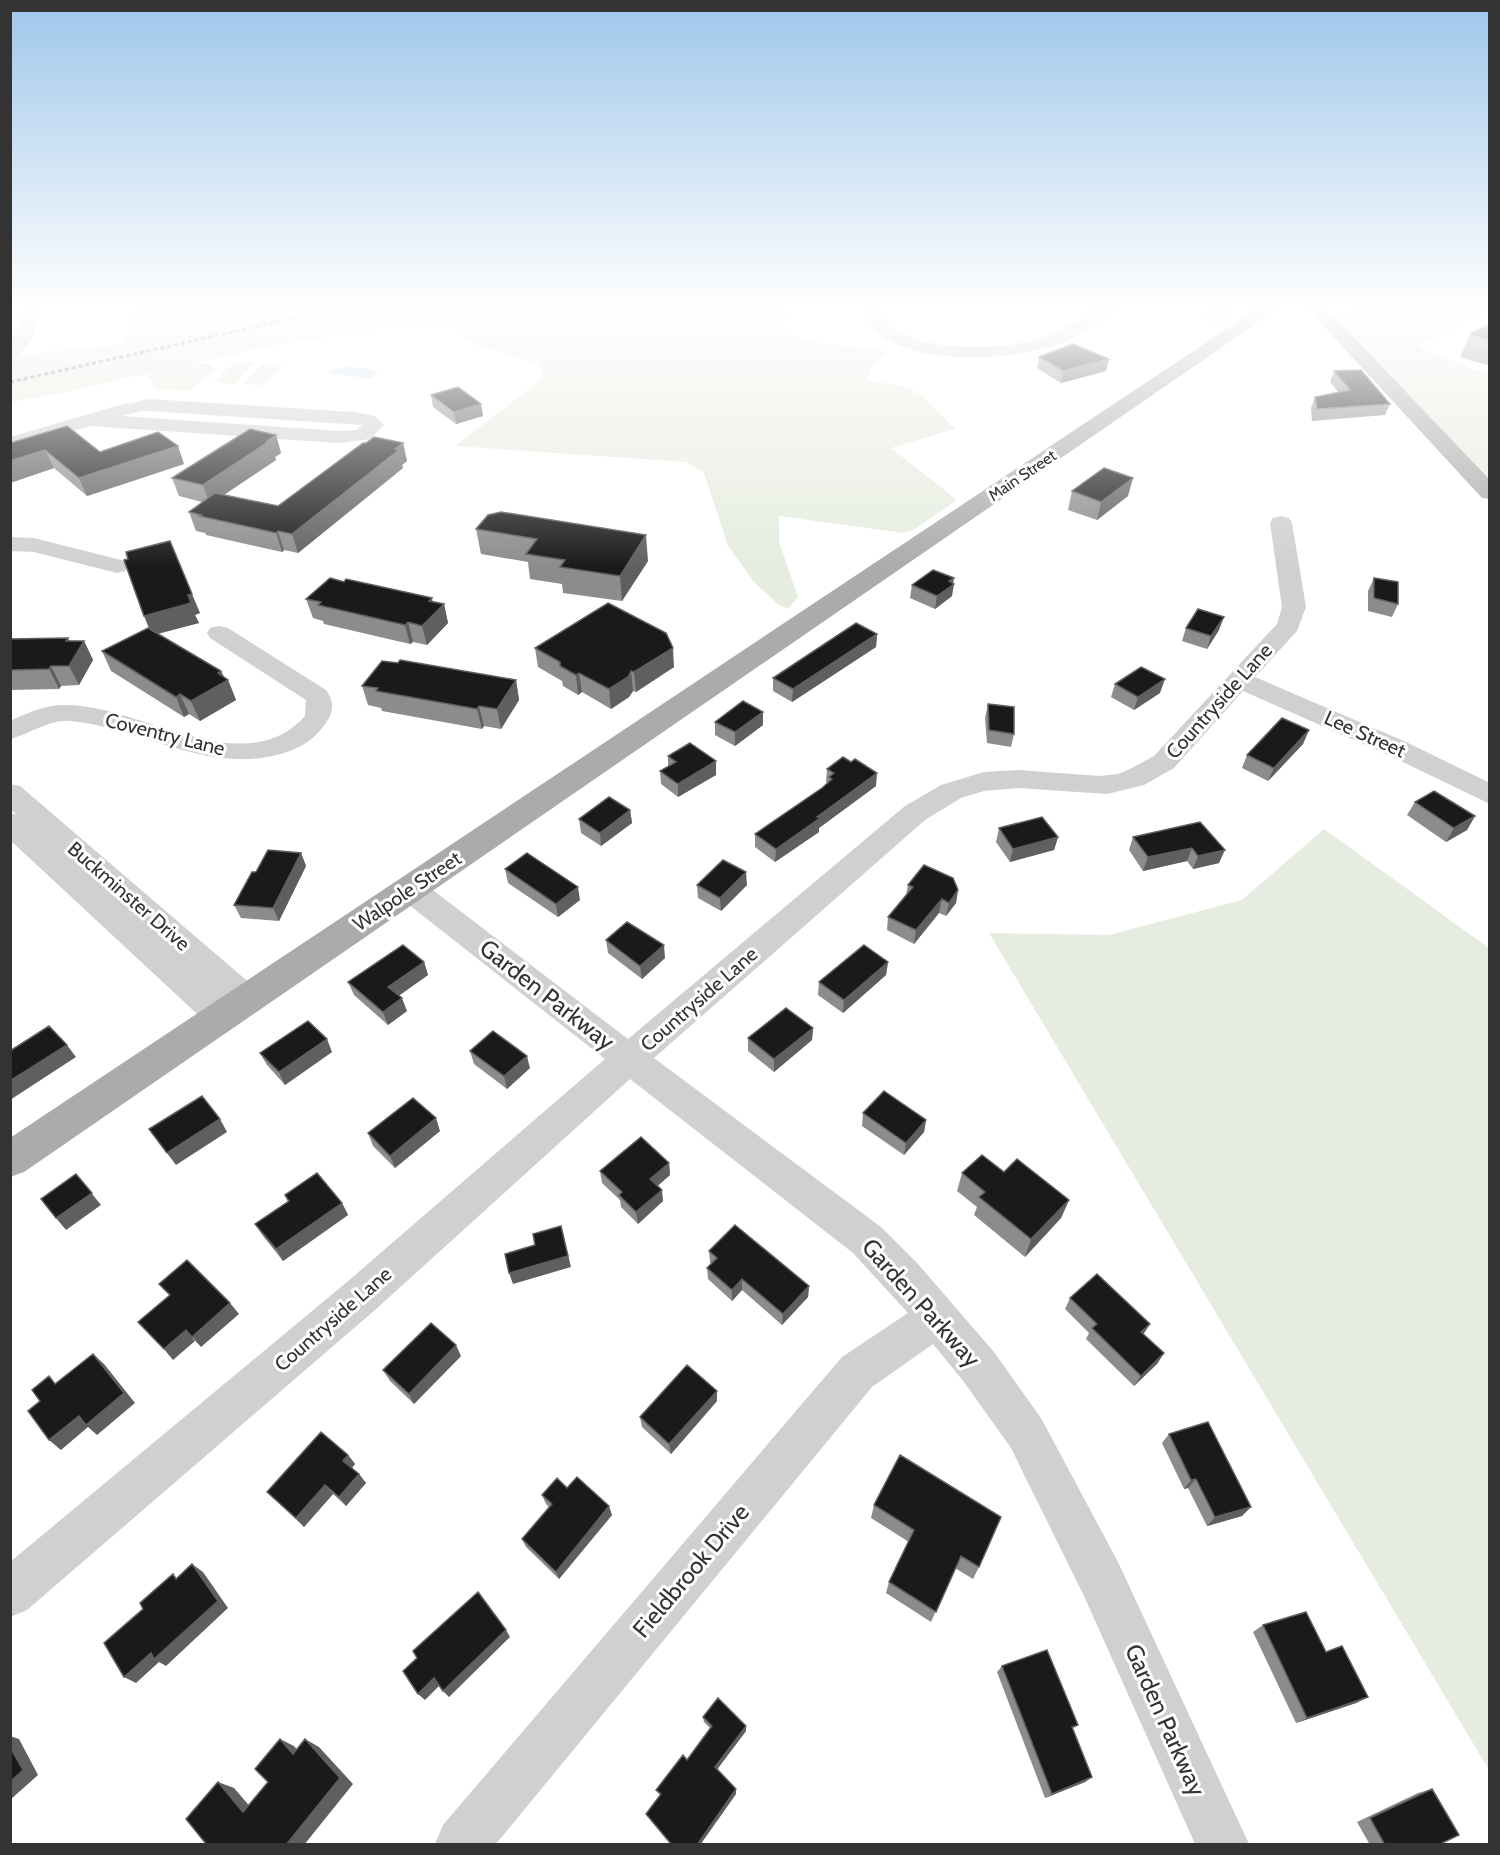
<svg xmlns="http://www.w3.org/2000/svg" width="1500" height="1855" font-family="Cabin,sans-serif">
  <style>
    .green { fill: #e6ecdf }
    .water { fill: #cfe2ee }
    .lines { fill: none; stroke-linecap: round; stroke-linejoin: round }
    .minor { fill: #d0d0d0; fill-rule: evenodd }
    .major { fill: #ababab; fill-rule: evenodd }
    .rail { stroke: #888; stroke-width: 3; stroke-dasharray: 4 3; stroke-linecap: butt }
    .wall { fill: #8c8c8c }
    .shaded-wall { fill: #5f5f5f }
    .building { fill: #1a1a1a; stroke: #5f5f5f; stroke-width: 1.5 }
    .labels { text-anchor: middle; stroke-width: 6; stroke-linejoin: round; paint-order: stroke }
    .far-street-label { font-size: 16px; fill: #333; stroke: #fff }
    .street-label { font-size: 20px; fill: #333; stroke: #fff }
    .near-street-label { font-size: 24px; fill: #333; stroke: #fff }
  </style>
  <rect width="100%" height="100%" fill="#fff"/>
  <path class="green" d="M134,308H789L783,333L811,342L883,350L886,353L869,370L868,380L910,388L924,397L955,429L891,448L957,500L915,529L904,533L779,516V542L798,597L788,609L778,604L754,582L728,546L704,473L687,462L455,446L545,377L537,363L475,344L447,324L436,323L407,324L279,344L194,363L210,364L215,369L192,390L156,389L148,376L149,373L56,394L11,402V356L121,344L128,334V324Z
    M1210,308H1238C1232,313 1214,330 1206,323C1204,321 1203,317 1201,315Z
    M1355,308H1489V311L1417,346L1474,370L1489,373V481L1331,312Z
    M234,362L255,363L235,384L214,382Z
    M262,364L283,365L263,385L242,384Z
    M1324,829L1489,948V1770L989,933L1109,935L1242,900Z"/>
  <path class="water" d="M347,367L366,368L378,372C370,384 358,376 347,375C339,374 334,377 328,373L334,369Z"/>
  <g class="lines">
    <path class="minor" d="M26,308H42C36,326 32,353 10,358V344Z
      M862,308H878C894,355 999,351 1038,339C1051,335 1063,329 1075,322C1082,317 1091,309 1099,308C1105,307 1112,308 1117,308C1112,315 1102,319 1095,324C1081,333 1066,342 1050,347C1002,362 880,369 862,308Z
      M149,399L355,412L375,416L384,425L370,439L339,443L90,426L10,450V437L116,406ZM142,411H149L362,425L357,430L339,431L122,416Z
      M1281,516L1289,518L1292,523L1306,607L1297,631L1255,677L1406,742L1490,783V804L1386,754L1243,691L1174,768L1144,785L1107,794L1018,788L984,791L961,798L925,820L654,1058L881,1227L918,1264L994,1352L1041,1418L1118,1562L1249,1844H1195L1084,1596L1011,1448L964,1382L933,1344L872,1387L496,1844H435L443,1825L842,1357L908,1313L853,1253L630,1079L375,1310L27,1610L10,1617V1562L347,1282L605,1059L399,897L395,889L399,881L410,878L421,881L628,1039L905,806L941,785L984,772L1018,770L1100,776L1118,774L1130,769L1154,756L1277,624L1282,607L1270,523L1273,518Z
      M10,537L34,538L125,561L128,566L125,571L117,573L34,552L10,551Z
      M219,626L228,628L326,690C336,704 333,714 323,727C312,742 294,751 277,755C205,773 141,728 71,721C49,719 31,734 10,739V721C27,713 45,705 63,705C136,702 244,785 305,716L306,700L210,638L207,633L210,628Z
      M10,784L20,786L259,991L264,1000L259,1009L247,1013L234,1008L239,1017L234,1026L222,1030L210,1026L10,840V813L17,815L10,809Z"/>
    <path class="major" d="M1258,308H1279L24,1172L10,1177V1138Z
      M1307,308H1326L1490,480V499L1482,498Z"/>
    <path class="rail" d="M10,382L339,308"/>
  </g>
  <path class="wall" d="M1490,324V366L1460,357L1470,334Z
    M1039,357L1106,371L1061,383L1037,368Z
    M1334,371L1390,404L1385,415L1312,421L1311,408L1315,397L1338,392L1330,382Z
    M431,395L481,404L483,416L456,424L433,407Z
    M276,435L281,453L275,457L276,460L224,495L278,506L366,443H403L407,461L402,465L403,468L298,553L284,550L282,552L206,535L205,533L196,531L189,512L202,502L179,496L172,478Z
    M10,443L100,452L184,464L87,496L54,468L10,483Z
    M1072,491L1128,496L1097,520L1068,510Z
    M488,515L648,561L622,601L563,593L562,584L530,579L528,562L481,554L476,529Z
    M128,559L200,613L195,615L199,623L158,634L221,671L224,677L228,680L236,700L200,721L189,714L184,717L111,671L102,651L149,629Z
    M1374,578L1398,604L1392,617L1368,611V591Z
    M912,585L952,596L935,609L910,598Z
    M306,599L432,601L444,604L448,623L427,645L413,642L410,644L324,624L323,621L313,618Z
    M1186,628L1219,630L1207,649L1182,641Z
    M877,634L876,647L792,702L773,691V678Z
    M10,639L84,641L93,660L79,685L61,686L59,689L10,690Z
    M535,648L674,667L636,692L633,691L629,697L611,709L582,692L578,695L563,686L562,681L538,667Z
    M516,680L519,700L501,729L484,726L482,729L382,711L381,708L368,705L362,686Z
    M1115,684L1160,693L1134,710L1111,697Z
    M988,704L1014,734L1011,747L987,743L985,718Z
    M715,722L763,725L735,746L715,735Z
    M1309,730L1303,744L1268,781L1242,768L1247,755Z
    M668,756L716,775L678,797L661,784L660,771L668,766Z
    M827,769L876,786L819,828V832L775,862L755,847V834L822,788L828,783L826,782Z
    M1415,802L1475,816L1467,830L1446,842L1407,815Z
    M630,810L632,823L601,846L581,833L579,819Z
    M1200,822L1219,863L1193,869L1187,861L1143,871L1129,850L1133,837Z
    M999,828L1058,837L1054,850L1010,862L996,842Z
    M301,853L306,866L279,921L241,918L234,905L256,872Z
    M505,869L580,900L558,917L508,883Z
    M697,885H747L721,911L698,898Z
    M908,885L958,890L956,903L946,916L939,913L914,944L887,930L888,917L906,895Z
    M606,940L665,958L642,979L608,953Z
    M424,962L428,975L399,995L407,1011L388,1025L354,995L348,982Z
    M888,962L886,975L843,1013L818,995L819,982Z
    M813,1028L812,1040L774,1072L748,1051V1038Z
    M470,1051L530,1068L507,1089L474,1064Z
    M332,1052L285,1085L267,1065L260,1053Z
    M863,1113L926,1120L924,1132L904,1155L862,1126Z
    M440,1131L395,1168L373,1146L368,1133Z
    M669,1163L670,1175L658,1185L663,1201L638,1224L621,1207L620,1200L602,1183L600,1171Z
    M1004,1172L1069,1200L1061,1218L1025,1257L974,1215L977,1207L957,1191L962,1173Z
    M285,1195L342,1203L348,1215L283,1261L263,1236L255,1224L288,1202Z
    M709,1251L809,1286L808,1297L782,1325L742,1290L732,1301L708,1279L707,1268L711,1264L710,1262Z
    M1070,1298L1143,1335L1164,1353L1157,1364L1134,1386L1086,1339L1089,1333L1065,1309Z
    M461,1356L414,1404L390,1381L383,1370Z
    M717,1401L671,1454L642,1427L640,1417Z
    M1169,1434L1242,1516L1207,1526L1188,1488L1184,1489L1162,1443Z
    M348,1455L355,1464L352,1468L359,1474L366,1483L346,1506L333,1494L304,1527L267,1492Z
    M567,1488L612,1515L559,1579L526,1547L522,1539L549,1507L546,1504L542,1495Z
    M874,1505L979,1567L973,1579L955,1568L931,1622L886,1593L889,1582L909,1542L871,1518Z
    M1263,1625L1326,1652L1368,1697L1356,1703L1296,1723L1253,1632Z
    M1002,1666L1078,1725L1072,1729L1092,1777L1085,1782L1045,1798L997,1672Z
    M703,1717L746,1731L717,1769L736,1789V1794L700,1845H671L646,1814L660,1795L656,1790L687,1760L710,1728L704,1722Z
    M1432,1789L1443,1845H1370L1357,1822L1418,1793Z"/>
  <path class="shaded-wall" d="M1109,359L1106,371L1061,383L1063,371Z
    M481,404L483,416L456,424L454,412Z
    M276,435L281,453L275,457L276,460L210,504L203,485Z
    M403,443L407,461L402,465L403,468L298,553L292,534Z
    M178,446L184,464L87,496L79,478Z
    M45,450L54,468L10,483V461Z
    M1133,478L1128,496L1097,520L1101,502Z
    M278,531L284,550L282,552L276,533Z
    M646,535L648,561L622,601L620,576Z
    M954,578L953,585L954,584L952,596L935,609L937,596L949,581Z
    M192,594L200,613L195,615L199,623L152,635L144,616L188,595Z
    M432,598L435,613L444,604L448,623L427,645L422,626L429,601Z
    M1224,617L1219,630L1207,649L1211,636Z
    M408,622L413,642L410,644L405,625Z
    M877,634L876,647L792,702L793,689Z
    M68,638L76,654L84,641L93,660L79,685L69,666L66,641Z
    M673,648L674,667L636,692L634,672Z
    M51,666L61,686L59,689L49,669Z
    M221,671L226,681L228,680L236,700L200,721L191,701L218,673Z
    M631,671L633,691L629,697L611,709L609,689Z
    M579,673L582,692L578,695L576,675Z
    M1165,679L1160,693L1134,710L1138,697Z
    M516,680L519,700L501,729L497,709Z
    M180,694L189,714L184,717L176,697Z
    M479,706L484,726L482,729L477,709Z
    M763,712V725L735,746V732Z
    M1309,730L1303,744L1268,781L1274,768Z
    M716,761V775L678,797V784Z
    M877,773L876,786L819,828V832L775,862L776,849L817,817Z
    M630,810L632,823L601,846L600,833Z
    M1475,816L1467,830L1446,842L1454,828Z
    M1058,837L1054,850L1010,862L1013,849Z
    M1192,848L1187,861L1143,871L1148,857Z
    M1225,850L1219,863L1193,869L1198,856Z
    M301,853L306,866L279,921L273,908Z
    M746,872L747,885L721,911L720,898Z
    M578,887L580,900L558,917L556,904Z
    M958,890L956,903L946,916L949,903Z
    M942,899L939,913L914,944L916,930Z
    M664,945L665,958L642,979L640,966Z
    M424,962L428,975L393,1000L388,987Z
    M888,962L886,975L843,1013L844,1000Z
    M402,998L407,1011L388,1025L383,1012Z
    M813,1028L812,1040L774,1072V1059Z
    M327,1039L332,1052L285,1085L279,1072Z
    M67,1045L76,1057L10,1100V1081Z
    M527,1056L530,1068L507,1089L504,1076Z
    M436,1118L440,1131L395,1168L390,1156Z
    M220,1119L227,1132L176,1165L167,1153Z
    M926,1120L924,1132L904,1155L906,1143Z
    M669,1163L670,1175L652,1191L650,1179Z
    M76,1174L101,1205L66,1230L56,1218Z
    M662,1190L663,1201L638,1224L636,1212Z
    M1069,1200L1061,1218L1025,1257L1031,1239Z
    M342,1203L348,1215L283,1261L276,1249Z
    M561,1226L571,1267L513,1284L509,1273Z
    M742,1279V1290L732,1301V1290Z
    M809,1286L808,1297L782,1325L783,1314Z
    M230,1303L239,1314L201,1347L192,1337Z
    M1150,1324L1143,1335L1141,1332Z
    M186,1330L195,1341L173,1360L164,1349Z
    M456,1345L461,1356L414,1404L409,1394Z
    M1164,1353L1157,1364L1134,1386L1141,1376Z
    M93,1354L104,1364L135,1403L97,1435L88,1427L61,1450L49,1440L79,1416Z
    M717,1391V1401L671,1454L669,1444Z
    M348,1455L355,1464L350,1470L343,1461Z
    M359,1474L366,1483L346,1506L339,1497Z
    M1196,1479L1188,1488L1184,1489L1191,1480Z
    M325,1485L333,1494L304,1527L296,1518Z
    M609,1506L612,1515L559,1579L556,1572Z
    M1251,1507L1242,1516L1207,1526L1215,1517Z
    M192,1564L203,1572L228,1608L166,1666L159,1662L136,1683L124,1677Z
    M506,1630L510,1637L449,1697L443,1691Z
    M434,1678L441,1684L425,1700L418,1694Z
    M1368,1697L1356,1703L1296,1723L1307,1718Z
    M746,1726V1731L716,1771L715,1767Z
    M10,1736L19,1739L38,1775L10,1800Z
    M280,1739L294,1746L307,1761L293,1754Z
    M305,1739L319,1747L353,1784L304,1845H286Z
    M1092,1777L1085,1782L1045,1798L1052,1794Z
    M218,1782L234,1788L259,1817L243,1812Z
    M736,1789V1794L700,1845H697Z"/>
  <path class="building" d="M1490,324V341L1470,334Z
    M1073,344L1109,359L1063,371L1039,357Z
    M1361,370L1390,404L1317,409L1315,397L1350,390L1334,371Z
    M458,387L481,404L454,412L431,395Z
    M67,426L100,452L158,432L178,446L79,478L45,450L10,461V443Z
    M250,429L276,435L267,441H270L203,485L172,478Z
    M374,437L403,443L395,449L399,450L292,534L278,531L276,533L199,516L201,515L189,512L215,493L278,506L363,443H366Z
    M1104,468L1133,478L1101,502L1072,491Z
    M501,512L646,535L620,576L560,567L565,560L526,554L537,539L476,529L488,515Z
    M170,541L192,594L188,595L191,603L144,616L124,560L128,559L126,552Z
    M933,570L954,578L949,581L954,584L937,596L912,585Z
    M330,578L344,582L346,579L432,598L429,601L444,604L422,626L408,622L405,625L318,605L321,602L306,599Z
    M1374,578L1398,582V604L1374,598Z
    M608,603L666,633L673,648L634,672L631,671L628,677L609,689L579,673L576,675L560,666V662L535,648Z
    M1198,609L1224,617L1211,636L1186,628Z
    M856,623L877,634L793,689L773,678Z
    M148,628L221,671L218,673L228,680L191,701L180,694L176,697L102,651Z
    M68,638L66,641H84L69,666H51L49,669L10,670V639Z
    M400,660L516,680L497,709L479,706L477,709L376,691L378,688L362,686L382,661L398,663Z
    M1141,667L1165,679L1138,697L1115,684Z
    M743,701L763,712L735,732L715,722Z
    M988,704L1014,707V734L989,730Z
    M1282,718L1309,730L1274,768L1247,755Z
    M690,743L716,761L678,784L660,771L676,762L668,756Z
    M843,757L851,762L855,759L877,773L817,817L820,818L776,849L755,834L822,788L832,779L829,777L834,773L827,769Z
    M1434,791L1475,816L1454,828L1415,802Z
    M609,797L630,810L600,833L579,819Z
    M1042,817L1058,837L1013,849L999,828Z
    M1200,822L1225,850L1198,856L1192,848L1148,857L1133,837Z
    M268,850L301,853L273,908L234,905L252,872H256Z
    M527,853L578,887L556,904L505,869Z
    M723,860L746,872L720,898L697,885Z
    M924,865L953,878L958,890L949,903L942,899L916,930L888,917L913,887L908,885Z
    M627,922L664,945L640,966L606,940Z
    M403,945L424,962L388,987L402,998L383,1012L348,982Z
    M864,945L888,962L844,1000L819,982Z
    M786,1008L813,1028L774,1059L748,1038Z
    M308,1021L327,1039L279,1072L260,1053Z
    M49,1026L67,1045L10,1081V1051Z
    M493,1031L527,1056L504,1076L470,1051Z
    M884,1091L926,1120L906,1143L863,1113Z
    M202,1096L220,1119L167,1153L149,1129Z
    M413,1098L436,1118L390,1156L368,1133Z
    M641,1137L669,1163L650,1179L662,1190L636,1212L619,1195L622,1192L600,1171Z
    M982,1155L1004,1172L1017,1159L1069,1200L1031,1239L979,1197L985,1192L962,1173Z
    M317,1173L342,1203L276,1249L255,1224L289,1201L285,1195Z
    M76,1174L92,1193L56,1218L41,1199Z
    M735,1225L809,1286L783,1314L742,1279L732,1290L707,1268L717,1258L709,1251Z
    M561,1226L568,1256L509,1273L505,1254L535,1245L533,1234Z
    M187,1260L230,1303L192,1337L186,1330L164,1349L138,1322L170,1295L159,1284Z
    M1097,1274L1150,1324L1141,1332L1164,1353L1141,1376L1092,1328L1097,1324L1070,1298Z
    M431,1323L456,1345L409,1394L383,1370Z
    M93,1354L124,1393L86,1425L79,1416L49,1440L28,1411L40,1401L32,1390L49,1376L55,1384Z
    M687,1365L717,1391L669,1444L640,1417Z
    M1208,1422L1251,1507L1215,1517L1196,1479L1191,1480L1169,1434Z
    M321,1432L348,1455L343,1461L359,1474L339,1497L325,1485L296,1518L267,1492Z
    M900,1455L1001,1517L979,1567L961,1556L936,1612L889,1582L914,1530L874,1505Z
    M577,1477L609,1506L556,1572L522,1539L552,1504L542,1495L557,1478L567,1488Z
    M192,1564L218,1601L154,1659L151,1653L124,1677L104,1643L143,1609L140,1603L173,1574L176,1579Z
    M478,1592L506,1630L443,1691L434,1678L418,1694L403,1671L417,1658L413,1651Z
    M1306,1612L1326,1652L1342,1646L1368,1697L1307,1718L1263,1625Z
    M1047,1650L1078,1725L1072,1727L1092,1777L1052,1794L1002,1666Z
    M718,1698L746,1726L715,1767L736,1789L697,1845H672L646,1814L661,1794L656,1790L683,1755L687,1760L712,1726L703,1717Z
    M280,1739L293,1754L305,1739L340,1778L286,1845H207L186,1819L218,1782L243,1812L268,1782L255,1769Z
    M10,1747L23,1770L10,1782Z
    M1432,1789L1459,1835L1442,1843L1443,1845H1385L1370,1818Z"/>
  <linearGradient id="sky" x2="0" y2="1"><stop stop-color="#9ec6ea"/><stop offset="0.54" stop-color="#fff"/><stop offset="1" stop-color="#fff" stop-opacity="0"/></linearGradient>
  <rect width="1500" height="568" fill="url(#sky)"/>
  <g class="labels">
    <g class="far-street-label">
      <text transform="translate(1022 475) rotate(-34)" y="6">Main Street</text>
    </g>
    <g class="street-label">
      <text transform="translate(1219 701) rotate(-48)" y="7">Countryside Lane</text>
      <text transform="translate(165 734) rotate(14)" y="7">Coventry Lane</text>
      <text transform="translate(1365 734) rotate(24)" y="7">Lee Street</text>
      <text transform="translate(407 891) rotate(-34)" y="7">Walpole Street</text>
      <text transform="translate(129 896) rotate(41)" y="7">Buckminster Drive</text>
      <text transform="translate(699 999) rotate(-41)" y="7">Countryside Lane</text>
      <text transform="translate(333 1319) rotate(-41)" y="7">Countryside Lane</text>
    </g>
    <g class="near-street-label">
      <text transform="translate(547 995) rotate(38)" y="8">Garden Parkway</text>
      <text transform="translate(921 1303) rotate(48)" y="8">Garden Parkway</text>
      <text transform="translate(691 1571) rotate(-50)" y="8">Fieldbrook Drive</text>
      <text transform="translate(1165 1720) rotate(66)" y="8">Garden Parkway</text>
    </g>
  </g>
  <rect width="1500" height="1855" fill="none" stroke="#333333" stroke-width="24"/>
</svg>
